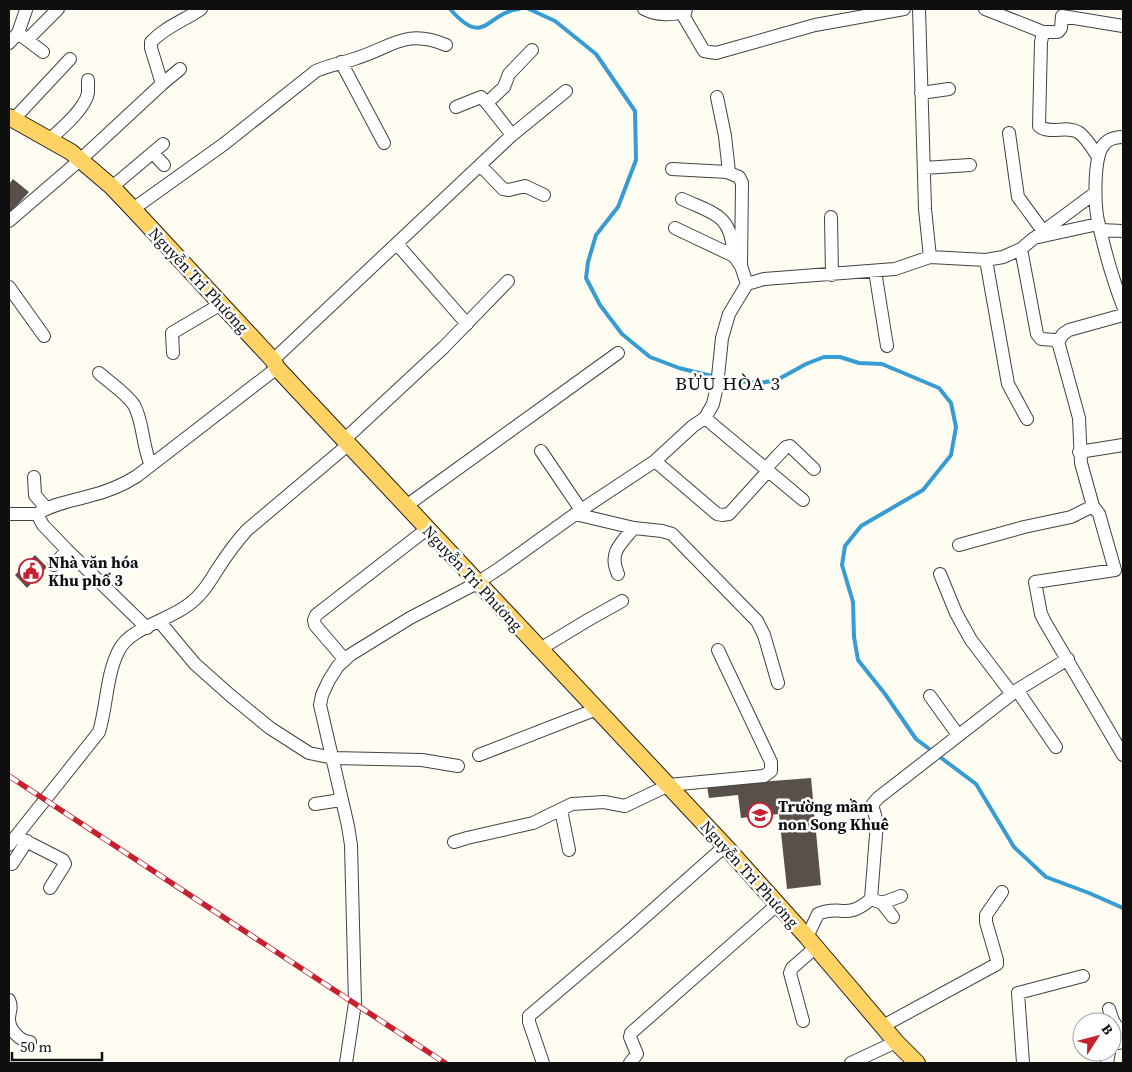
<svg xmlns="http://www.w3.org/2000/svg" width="1132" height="1072" font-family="'Source Serif 4',serif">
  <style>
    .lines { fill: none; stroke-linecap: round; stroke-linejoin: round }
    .stream { stroke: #379bd4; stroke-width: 4 }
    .building { fill: #59504b }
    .minor-casing { stroke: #424242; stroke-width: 14 }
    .major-casing { stroke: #202020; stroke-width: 18 }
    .minor { stroke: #fff; stroke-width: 12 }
    .major { stroke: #fed363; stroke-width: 16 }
    .rail-casing { stroke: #c7202e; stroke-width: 5.5 }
    .rail { stroke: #fff; stroke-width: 4; stroke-dasharray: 11; stroke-linecap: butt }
    .labels { text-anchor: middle; stroke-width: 5; stroke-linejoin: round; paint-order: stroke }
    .street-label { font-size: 16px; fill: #0f0f0f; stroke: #fff }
    .poi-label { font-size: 16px; font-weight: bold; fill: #0f0f0f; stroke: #fff; text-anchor: start }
    .quarter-label { font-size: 19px; letter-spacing: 1px; fill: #0f0f0f; stroke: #fff }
  </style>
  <rect width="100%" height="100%" fill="#fffcf2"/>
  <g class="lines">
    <path class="stream" d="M450,9C485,49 486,13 519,9
      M529,9L555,21L596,54L635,111L636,160L618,207L596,235L588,262L586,278L600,305L622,334L650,357L679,368L732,381L760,383L777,380L806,364L824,357H840L859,363L882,364L939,388L951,403L956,427L951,455L923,490L861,526L845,546L842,565L853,602L854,637L858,660L885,694L916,739L976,784L1014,847L1046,877L1089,893L1123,908"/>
  </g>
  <path class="building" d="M13,179L29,192L9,214V184Z
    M35,555L47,567L27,588L15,575Z
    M811,778L821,885L787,889L779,814L741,818L738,795L709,798L707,786Z"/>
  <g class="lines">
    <defs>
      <path id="minor" d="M644,9C658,16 670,15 685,12
        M686,9L684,17L704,51L716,53L815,25L904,9
        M919,9L925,209L930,257
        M985,9L1043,32H1058L1061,28L1062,16L1123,26
        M1043,32L1041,42L1039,126C1050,135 1066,125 1078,132C1086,137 1093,149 1098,157
        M22,36L43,52
        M27,40L58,9
        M9,43L18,33L26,10
        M341,62L384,143
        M162,84L180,69
        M921,93L949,89
        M717,97L725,136L729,172
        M456,107L481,97L487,103
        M13,120L70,59
        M1009,133L1018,197L1043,231
        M512,135L487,103L504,87L509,74L532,50
        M1123,137C1114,137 1106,139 1101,149C1094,164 1094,208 1099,225C1105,252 1113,280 1123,306
        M49,140C61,129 85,109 88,93C88,89 88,84 88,80
        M153,153L164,165
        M480,165L503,189L509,190L525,186L544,195
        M924,168L970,165
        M672,169L727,172L739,177L742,183L741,266
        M112,187L163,144
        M682,199C712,213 731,214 733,251
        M133,209L224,144L316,71C329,65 343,63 357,58C392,47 406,28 446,45
        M831,217L832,275
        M9,221L80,160L162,84L151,48V42C165,27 185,20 201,9
        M675,228L734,256L741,266L747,284
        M1100,230L1123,231
        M1037,236L1095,193
        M397,244L467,324
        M986,260L1008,384L1027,419
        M875,271L887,346
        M9,287L44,336
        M1058,342L1063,334L1069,330L1123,315
        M173,353L172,333L221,304
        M273,360L512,135L566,91
        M99,373C110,383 126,393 134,405C144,423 142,447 151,465
        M705,418L803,500
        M345,439L444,347L508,281
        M541,451L581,510
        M1079,452L1123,445
        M655,461L717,514L722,515L729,514L768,471
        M765,469L786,447L790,446L814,469
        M34,477L35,495L46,508
        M406,506L618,353
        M1093,506L1099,514L1115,570L1035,582L1041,614L1045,622L1123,755
        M9,514H37L43,525L67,550L147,628
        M37,514C52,504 72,501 89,496C106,492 123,485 137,476L277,368
        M575,514L634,528L662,531L672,534L757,621L764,635L778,683
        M959,545L1024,527L1071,517L1093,506L1081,463L1079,418L1059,345L1055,340L1041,339L1037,334L1021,249
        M54,565L67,550
        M618,574C608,553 621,543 634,528
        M940,574L956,613L971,640L1012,694
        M159,621L195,664L231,696L270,728L309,753L333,758L422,760L458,766
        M540,649L588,620L622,601
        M345,660L315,625L314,620L316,615L427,529
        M1017,690L1056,747
        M930,696L958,735
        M479,755L597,709
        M315,804L341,800
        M561,810L569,850
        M16,836L63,860L65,864L50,888
        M454,842L467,838L533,823L572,804L604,802L625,806L669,785L764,776L771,771V762L718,650
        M9,845L99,732C107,706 106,675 119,650C130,628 169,620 188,605C201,596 209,583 217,570C226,556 236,542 247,530L349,444
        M12,864L27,841
        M871,899L882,903L893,917
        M882,903L901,896
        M807,937L818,914C841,904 846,921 871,899L877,822L872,805L878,798L1017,690L1068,659
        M9,1000C13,1008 9,1011 9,1019C9,1030 20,1041 30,1042
        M1109,1009L1113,1021L1123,1035
        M803,1021L790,973L792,968L816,947
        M883,1026L997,964V960L986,922V915L1002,892
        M1112,1043H1119L1123,1038
        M346,1063L355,1003L351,845L348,826L320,705L322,695L329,680L338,666L350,655L410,618L477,583L500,568L581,510L655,461L693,426L705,418L713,404L717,386L722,338L729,314L747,284L764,279L895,269L930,257L986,260L1003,257L1021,249L1034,238L1098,224
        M543,1063L529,1022V1016L629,931L725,846
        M630,1063L637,1054L630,1037L631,1033L778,904
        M851,1063L896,1042
        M1023,1063L1018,993L1083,976
        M1107,1063L1109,1052"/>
      <path id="major" d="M9,117L71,152L112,187L133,209L273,360L277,368L725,846L807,937L896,1042L917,1063"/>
    </defs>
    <use href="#minor" class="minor-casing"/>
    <use href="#major" class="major-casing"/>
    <use href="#minor" class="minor"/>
    <use href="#major" class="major"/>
    <defs>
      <path id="rail" d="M9,776L445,1063"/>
    </defs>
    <use href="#rail" class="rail-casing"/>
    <use href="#rail" class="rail"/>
  </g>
  <defs>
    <symbol id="civic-ring" viewBox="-11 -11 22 22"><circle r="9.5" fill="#fff" stroke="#c7202e" stroke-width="1.5"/><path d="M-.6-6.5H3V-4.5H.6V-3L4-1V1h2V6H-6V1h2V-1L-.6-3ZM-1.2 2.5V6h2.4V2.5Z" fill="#c7202e"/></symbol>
    <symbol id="school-ring" viewBox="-11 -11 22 22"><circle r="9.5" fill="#fff" stroke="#c7202e" stroke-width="1.5"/><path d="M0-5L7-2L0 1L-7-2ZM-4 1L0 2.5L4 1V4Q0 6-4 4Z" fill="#c7202e"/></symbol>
  </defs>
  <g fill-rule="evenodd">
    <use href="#civic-ring" x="17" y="557" width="28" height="28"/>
    <use href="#school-ring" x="746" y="801" width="28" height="28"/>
  </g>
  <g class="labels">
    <g class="street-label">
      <text transform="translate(199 280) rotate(47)" y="6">Nguyễn Tri Phương</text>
      <text transform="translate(473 578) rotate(47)" y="6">Nguyễn Tri Phương</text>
      <text transform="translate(750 874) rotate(48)" y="6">Nguyễn Tri Phương</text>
    </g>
    <g class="poi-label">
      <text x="48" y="568">Nhà văn hóa<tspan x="48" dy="18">Khu phố 3</tspan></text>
      <text x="778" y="812">Trường mầm<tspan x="778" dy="18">non Song Khuê</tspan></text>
    </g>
    <g class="quarter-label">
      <text x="728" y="390">BỬU HÒA 3</text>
    </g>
  </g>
  <rect width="1132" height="1072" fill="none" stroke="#0f0f0f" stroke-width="20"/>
  <g transform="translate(1097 1037) rotate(54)"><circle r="24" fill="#ffffff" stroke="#9f9f9f"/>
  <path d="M0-4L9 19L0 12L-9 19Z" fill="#c7202e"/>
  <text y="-8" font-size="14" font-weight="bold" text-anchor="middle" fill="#0f0f0f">B</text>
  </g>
  <path d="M12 1052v8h90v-8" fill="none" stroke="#0f0f0f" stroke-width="2.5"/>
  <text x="20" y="1052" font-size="15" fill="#0f0f0f" stroke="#ffffff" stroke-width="4" paint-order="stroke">50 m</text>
</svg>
